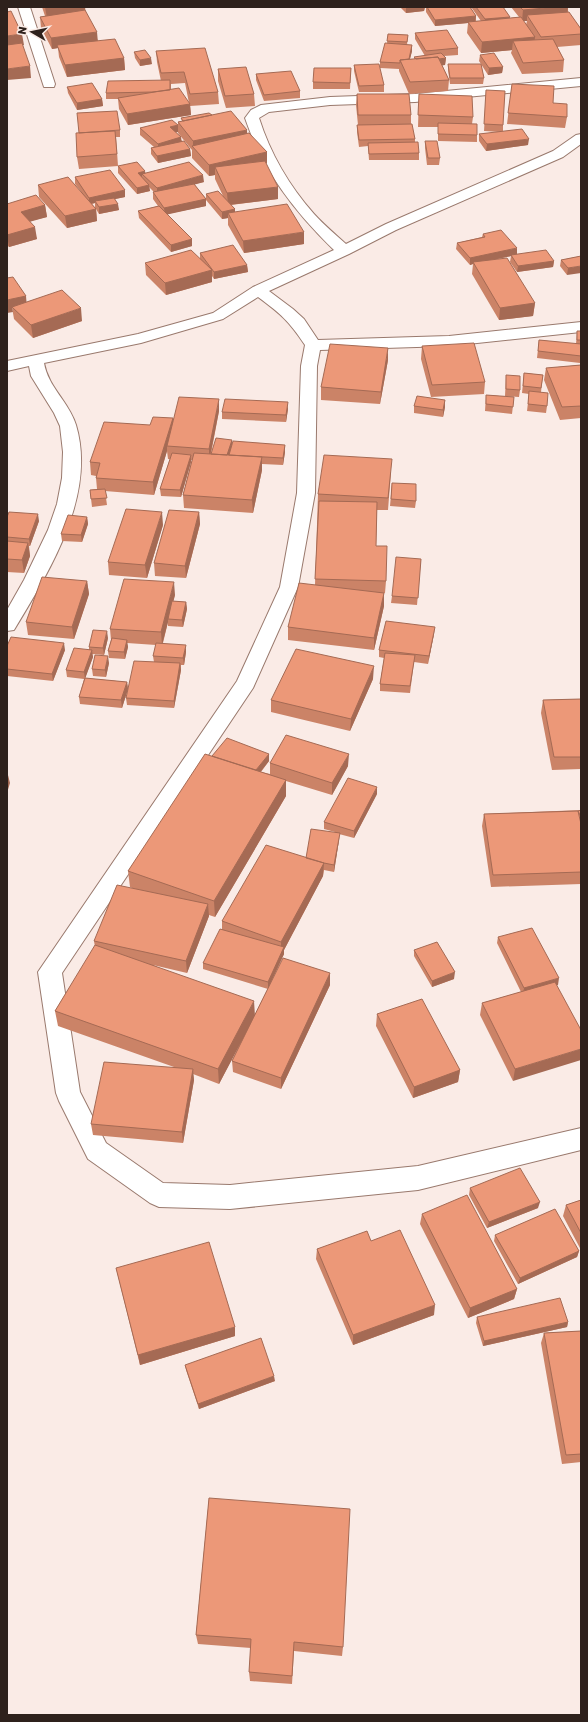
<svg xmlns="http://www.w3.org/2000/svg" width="588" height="1722" font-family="Rubik,sans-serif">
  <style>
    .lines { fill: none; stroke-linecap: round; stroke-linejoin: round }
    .minor-casing { stroke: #99796d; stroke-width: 2 }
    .minor { fill: #fff; fill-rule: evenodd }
    .wall { fill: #cb8367; fill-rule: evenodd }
    .shaded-wall { fill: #a56a54 }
    .building { fill: #ec9878; stroke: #a56a54 }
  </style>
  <rect width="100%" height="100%" fill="#faebe6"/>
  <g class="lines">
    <defs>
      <path id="minor" d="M18,7H30L55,84L54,87H44L43,84Z
        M581,78V86L415,102L330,105L269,112L259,118C270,153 290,187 314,214C324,225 335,234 346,244L386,224L553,151L576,135L581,134V144L563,157L396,230L349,254L269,291L293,309L304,319L318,340L449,336L581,322V332L449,346L320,350L317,366L315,493L298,587L253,688L62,973L80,1092L106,1143L163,1183L230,1185L418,1166L581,1128V1150L418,1190L230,1209L159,1207L150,1203L88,1159L59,1101L56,1093L38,972L237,681L280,587L297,493L301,366L305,345C289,321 281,314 258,297L223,319L141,343L44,363C48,387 69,402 76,425C97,495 49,572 14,630L7,631V610L24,580L48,530L57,504L62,478L63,452L60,426L54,413L31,376L29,366L7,371V361L138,334L213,313L253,287L334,250C295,212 263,171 245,118L251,110L261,105L330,97L415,94Z"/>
    </defs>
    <use href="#minor" class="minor-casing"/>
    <use href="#minor" class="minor"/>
  </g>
  <path class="wall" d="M42,7H85V11L98,41L124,58L125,70L67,77L59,57L58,48L52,49L41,28L40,17L45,16Z
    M400,7H425L424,11L406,13Z
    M426,7H470L476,16V21H481L471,7H503L510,18L519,17L511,7H568V12L581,29V45L557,47L564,60L563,72L522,74L511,53L512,50L481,53L467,33L468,23L435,26L426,12ZM523,21H527L526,25Z
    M415,33L458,48V55L444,56L446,58L445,65H442L449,80L448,91L409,94L399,71V69L380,68V62L387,44L388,34L408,35L407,45H412V51L410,59H414V57L425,56L415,39Z
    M156,51L218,92L219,104L190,106L191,115L128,125L119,109L118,99H106V93L161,81L157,62ZM185,83L189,103L171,90V84Z
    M134,52L152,64L140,66L135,58Z
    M480,55L503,67L502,73L488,75L481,64L484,78L483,84H450L448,70V64H481L479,61Z
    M354,65L384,85V92H359L354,71Z
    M351,68L350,89H313V82Z
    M218,69L254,94L255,106L226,108L218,81Z
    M256,74L300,91V98L264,101L256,80Z
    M512,84L553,103L567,117L565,128L507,124Z
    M67,87L102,99L103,106L77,110L68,93Z
    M357,94L411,115V124L415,139V142L419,153V160H369L368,146L359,147L357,132V125H358L356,105Z
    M419,94L473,117L472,124L477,135V142L438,141V127H418Z
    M486,97L503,125V131L528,145L486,151L479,141V134L500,132L484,131Z
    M212,115L247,134L267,152V163L266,164L278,199L231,205L235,209V212L304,244L244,253L228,225V218L222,219L206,200V194L223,196L215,179V175L209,176L192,158V150L178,133V132H175L182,141L190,149L191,156L158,163L151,154V148L154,147L140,135V128L178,125V122L182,121L181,118Z
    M120,130V137H116L118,166L146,173L204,182L194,184L206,199V206L167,214L192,246L171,252L139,218L138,211L158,206L153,199V192H154L149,187L150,191L137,194L118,173V166L79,169L77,157L79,133Z
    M425,141L440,158L439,165H427L425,148Z
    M75,177L125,197L115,199L119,210L99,214L96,209L97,221L67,228L39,197L38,185L82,193L75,184ZM95,203V208L92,204Z
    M7,204L45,205L47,217L30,221L37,239L9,247L7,245Z
    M483,234L517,254L554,261L553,267L517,272L510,262L511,256L492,260L535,303L533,316L499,320L472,274L473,264L470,265L456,249L457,243L482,237Z
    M200,253L247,265L248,272L214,279L212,276V282L166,295L146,275L145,263L200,259Z
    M581,256L567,275L560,266L561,260Z
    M7,278L26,296V302L82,321L33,338L14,319Z
    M577,331H581V357L580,363L537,358L539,340L576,344Z
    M422,346L485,382L484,394L431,397L421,359Z
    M388,360L380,404L321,400V387Z
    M581,365V418L560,420L544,380L546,368Z
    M524,373L543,375L541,392L547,406L546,413L527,411L529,394L522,393Z
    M506,375L520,390L519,397L505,396Z
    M486,395L514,397L512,414L485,411Z
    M445,400V407L443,417L414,413V406Z
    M288,409L286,422L222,419V412Z
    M219,411L211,454L232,440V444L285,445V452L283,465L262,464V470L253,513L184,508L183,495L192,460H191V462L181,497L161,496L160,489L170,459H168L167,451L154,495L105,491L107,505L92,507L90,490L97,489L96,478V476L91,475L90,462L150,425L173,418V421Z
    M391,472L388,510H377L376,546L386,581L385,593H384V606L374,650L288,640V627L315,585L318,494Z
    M392,483L416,501L415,508L390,506Z
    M199,512L200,524L186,578L155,576L154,563Z
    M7,517L39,521L30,546H29L30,556L24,573L7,572Z
    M87,517L88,524L82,542L62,541L61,534Z
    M163,525L147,578L109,575L108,562Z
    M421,559L417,605L391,603L392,596Z
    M87,581L89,594L74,639L28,635L26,622Z
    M175,595L173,601L186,602L187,609L183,627L168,626V622L163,643L186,652L184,665H181V670L174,708L127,705L126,698L154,662L153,656L156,645L127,643L128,647L125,659L109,658L108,651L111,640L110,629Z
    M434,634L428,664L414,662L410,693L380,691V684L384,658L379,657V650Z
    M108,638L104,655L92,654L93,657L85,678L127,682L128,689L122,708L80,704L79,697L84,679L67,677L66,670L89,650V647Z
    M7,646L65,650L53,681L7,676Z
    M109,663L106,677L93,676L92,669Z
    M373,679L350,731L271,712V700Z
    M581,699V769L552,770L541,713L543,700Z
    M269,754V761L261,772L270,774V763L348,766L332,795L286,781V796L215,917L209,915V916L187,973L153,965L255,1015L268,989L203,969V963L222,930V921L306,858L335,832L324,829V822L377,794L354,838L339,834V840L334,872L324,870L323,876L284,950V954L269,986L330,985L281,1089L233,1072L232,1061L247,1030L219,1084L193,1074L194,1080L183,1143L93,1135L91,1124L174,1067L58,1026L55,1011L95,947L94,941L134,889L130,887L128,871L212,756Z
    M581,810V884L491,887L482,826L484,814Z
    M498,937L558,985H557L513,1081L480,1015L482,1003L521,992L497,943Z
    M414,950L454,979L432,987L414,956Z
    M377,1014L460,1070L458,1082L413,1098L376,1026Z
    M470,1188L538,1208L487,1228L469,1195Z
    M581,1200V1250L563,1216L566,1205Z
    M422,1214L517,1289L514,1299L468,1318L420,1224Z
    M495,1235L579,1251L577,1257L518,1284L494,1241Z
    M371,1241L434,1315L353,1345L316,1259L317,1249Z
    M116,1268L235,1336L140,1365Z
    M477,1317L568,1322L567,1327L483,1346L476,1323Z
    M581,1331V1462L562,1464L541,1343L544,1333Z
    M185,1365L275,1381L199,1409L186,1370Z
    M209,1498L343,1647L342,1656L294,1651L292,1684L250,1681L249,1672L251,1648L198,1644L196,1635Z"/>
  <path class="shaded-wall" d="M45,7H85L86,14L47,18Z
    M406,7H425L424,11L406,13Z
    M556,7H568L567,17L527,15V21H522L523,10Z
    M476,16L475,22H468V23L435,26V20Z
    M510,17L509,23L484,25L485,19Z
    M97,32L98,43L57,45L58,48L52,49L51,38Z
    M22,34L24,45L7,48V36Z
    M535,37L534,48L513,41L512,50L481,53L482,42Z
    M412,45V51L407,70L408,63Z
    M124,58L125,70L67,77L65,65Z
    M151,58L152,64L140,66V60Z
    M446,58L445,65L420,69V63Z
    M30,66L31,78L7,80V69Z
    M503,67L502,73L488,75L489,68Z
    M102,99L103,106L77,110V103Z
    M190,104L191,115L128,125L127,114Z
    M178,125V132L170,134V127Z
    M247,130V142L193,148V141Z
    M181,137L182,144L158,150V144Z
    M529,139L528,145L486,151L487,144Z
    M190,149L191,156L158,163L157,156Z
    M267,152V163L218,174L215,167V175L209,176V165Z
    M145,171L146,177L142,174V178L138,173Z
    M203,175L204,182L157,195V188Z
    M149,185L150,191L137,194V188Z
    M278,187V199L228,205L227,193Z
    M125,190V197L96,203L95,201V203L89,204V198Z
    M206,199V206L165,215L164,208Z
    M118,204L119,210L99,214V207Z
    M45,205L47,217L22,224L21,212Z
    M96,209L97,221L67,228L65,216Z
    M235,209V216L228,213V218L222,219V212Z
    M35,227L37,239L9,247L7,235Z
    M304,232V244L244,253L243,241Z
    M192,239V246L171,252V245Z
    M517,248V255H511V256L474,264L473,262V264L470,265V258Z
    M554,261L553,267L517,272L518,266Z
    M247,265L248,272L214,279V272Z
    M581,266V273L567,275L568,268Z
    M212,270V282L166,295L165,283Z
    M26,296L27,308L12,307L13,312L7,313V300Z
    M535,303L533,316L499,320L500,308Z
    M81,308L82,321L33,338L31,325Z
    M388,348V360L380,404L381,392Z
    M219,399V411L209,461V449Z
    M445,400V407L443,417V410Z
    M288,402V409L286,422V415Z
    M173,418L174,431L167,446V451L154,495L153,482Z
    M232,440V447L226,464V457Z
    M285,445V452L283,465V458Z
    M191,455V462L181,497L180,490Z
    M262,457V470L253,513L252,500Z
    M162,512L163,525L147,578L145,565Z
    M199,512L200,524L186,578L185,566Z
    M38,514L39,521L30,546L29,539Z
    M87,517L88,524L82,542L81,535Z
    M28,543L30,556L24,573L22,560Z
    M87,581L89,594L74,639L72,627Z
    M174,582L175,595L169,619H168V622L162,645L161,632Z
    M384,593V606L374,650V638Z
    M186,602L187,609L183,627L182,620Z
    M435,627L434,634L428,664L429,656Z
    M107,631L108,638L104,655L103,648Z
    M127,640L128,647L125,659L124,652Z
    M64,643L65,650L53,681L52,674Z
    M186,645V652L184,665L183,658Z
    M92,650L93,657L85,679L84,672Z
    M108,656L109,663L106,677L105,670Z
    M180,663L181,670L174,708V701Z
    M374,666L373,679L350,731L351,719Z
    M127,682L128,689L122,708L121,700Z
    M269,754V761L254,780V773Z
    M349,754L348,766L332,795V783Z
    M7,771L10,783L7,793Z
    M286,780V796L215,917L214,901Z
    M377,787V794L354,838V831Z
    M340,833L339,840L334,872V865Z
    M324,863L323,876L284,950V954L268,989V982L281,952V942Z
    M208,904L209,916L187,973L186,961Z
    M455,972L454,979L432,987V981Z
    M330,973V985L281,1089V1078Z
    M559,978L558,985L523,994L524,988Z
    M254,1001L255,1016L219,1084L218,1069Z
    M581,1049V1060L513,1081L515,1069Z
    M193,1069L194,1080L183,1143L182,1132Z
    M460,1070L458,1082L413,1098L414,1087Z
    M540,1202L538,1208L487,1228L489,1222Z
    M579,1251L577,1257L518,1284L520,1278Z
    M517,1289L514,1299L468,1318L470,1308Z
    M435,1305L434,1315L353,1345V1335Z
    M568,1322L567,1327L483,1346L484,1341Z
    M235,1327V1336L140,1365L138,1355Z
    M274,1376L275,1381L199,1409L198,1404Z"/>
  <path class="building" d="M427,7H470L476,16L435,20Z
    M476,7H503L510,17L485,19Z
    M520,7H556L523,10Z
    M85,10L97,32L51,38L40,17Z
    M11,11L22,34L7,36V12Z
    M569,12L581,29V34L541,37L527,15Z
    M521,17L535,37L482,42L468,22Z
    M447,30L458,48L426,51L415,33Z
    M388,34L408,35L407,42L387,41Z
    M115,39L124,58L65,65L57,45Z
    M553,39L564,60L523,63L513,41Z
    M22,43L30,66L7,69V45Z
    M385,43L412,45L409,59L400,60V63L380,62Z
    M205,48L218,92L190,94L184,72L161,73L156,51Z
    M145,50L151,58L140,60L134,52Z
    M441,53L446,58L439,59L438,57L416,59L414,57Z
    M494,53L503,67L489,68L480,55Z
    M438,57L449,80L410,82L400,60Z
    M379,64L384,85L359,86L354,65Z
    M448,64H481L484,78H450Z
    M246,67L254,94L225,96L218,69Z
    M314,68H351L350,83L313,82Z
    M291,71L300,91L264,95L256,74Z
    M170,80V90L152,92L106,93L108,81Z
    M92,83L102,99L77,103L67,87Z
    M512,84L554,86L553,103L567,104V117L508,113Z
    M179,88L190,104L127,114L118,98Z
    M486,90L505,91L503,125L484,124Z
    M357,94H409L411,115H358Z
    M419,94L472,96L473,117L418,115Z
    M117,111L120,130L79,133L77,113Z
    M231,111L247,130L193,141L178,122Z
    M209,113L212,115L183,121L181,118Z
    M172,120L178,125L170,127L181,137L158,144L140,128Z
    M438,123L477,124V135L438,134Z
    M412,124L415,139L359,140L357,125Z
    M522,129L529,139L487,144L479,134Z
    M115,131L117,154L77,157L76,133Z
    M249,133L267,152L209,165L192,146Z
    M184,141L190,149L157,156L151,148Z
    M425,141H437L440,158H428Z
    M418,142L419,153L369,154L368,143Z
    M265,161L278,187L227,193L215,167Z
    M137,162L145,171L138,173L149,185L137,188L118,166Z
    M189,162L203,175L157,188L142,174Z
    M110,170L125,190L89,198L75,177Z
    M68,177L96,209L65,216L38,185Z
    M194,184L206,199L164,208L153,192Z
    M218,191L235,209L222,212L206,194Z
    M36,195L45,205L21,212L35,227L7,235V204Z
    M114,198L118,204L99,207L95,201Z
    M287,204L304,232L243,241L228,213Z
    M159,206L192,239L171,245L138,211Z
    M501,230L517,248L470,258L457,243L485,237L483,234Z
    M233,245L247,265L214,272L200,253Z
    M191,250L212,270L165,283L145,263Z
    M546,250L554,261L518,266L511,255Z
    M581,256V266L568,268L561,260Z
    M507,258L535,303L500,308L473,262Z
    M13,277L26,296L7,300V278Z
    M62,290L81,308L31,325L12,307Z
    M577,331H581V340H577Z
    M539,340L581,344V356L538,351Z
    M474,343L485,382L432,385L422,346Z
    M330,344L388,348L381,392L321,387Z
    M581,365V406L562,407L546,368Z
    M524,373L543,375L541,388L523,386Z
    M506,375L520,376V390L506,389Z
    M529,391L548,393L547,406L528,404Z
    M486,395L514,397L513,407L486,404Z
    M417,396L445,400L443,410L414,406Z
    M179,397L219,399L209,449L167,446Z
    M225,399L288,402L286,415L222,412Z
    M153,417L173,418L153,482L96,478L100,463L90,462L104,422L150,425Z
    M216,438L232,440L227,455L211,454Z
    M233,441L285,445L283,458L229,455Z
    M172,453L191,455L180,490L160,489Z
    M194,453L262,457L252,500L183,495Z
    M324,455L392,459L388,498L318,494Z
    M392,483L416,484V501L391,499Z
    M105,489L107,498L91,499L90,490Z
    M319,501L377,502L376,546H387L386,581L315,579Z
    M126,509L162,512L145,565L108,562Z
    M169,510L199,512L185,566L154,563Z
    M9,512L38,514L29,539L7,537V517Z
    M68,515L87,517L81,535L61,534Z
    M7,541L28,543L22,560L7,559Z
    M396,557L421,559L418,598L392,596Z
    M42,577L87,581L72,627L26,622Z
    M124,579L174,582L161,632L110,629Z
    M299,583L384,593L374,638L288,627Z
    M172,601L186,602L182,620L168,619Z
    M386,621L435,627L429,656L379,650Z
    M93,630L107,631L103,648L89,647Z
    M11,637L64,643L52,674L7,669V646Z
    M112,638L127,640L124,652L108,651Z
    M156,643L186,645L183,658L153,656Z
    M74,648L92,650L84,672L66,670Z
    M296,649L374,666L351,719L271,700Z
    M385,653L415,655L410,686L380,684Z
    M95,655L108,656L105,670L92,669Z
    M134,661L180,663L174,701L126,698Z
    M85,678L127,682L121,700L79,697Z
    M581,699V757H554L543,700Z
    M286,735L349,754L332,783L270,763Z
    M227,738L269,754L256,770L212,756Z
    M205,754L286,780L214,901L128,871Z
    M348,778L377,787L354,831L324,822Z
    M581,810V817L578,811Z
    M578,811L581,824V872L493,875L484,814Z
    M311,829L340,833L334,865L324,863L306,858Z
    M266,845L324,863L281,942L222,921Z
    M117,885L208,904L186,961L94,941Z
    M532,928L559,978L524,988L498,937Z
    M220,929L284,947L268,982L203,963Z
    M437,942L455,972L432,981L414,950Z
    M95,945L254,1001L218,1069L55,1011Z
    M283,958L330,973L281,1078L232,1061Z
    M555,982L581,1030V1049L515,1069L482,1003Z
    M422,999L460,1070L414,1087L377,1014Z
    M104,1062L193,1069L182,1132L91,1124Z
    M520,1168L540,1202L489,1222L470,1188Z
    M467,1195L517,1289L470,1308L422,1214Z
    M581,1200V1233L566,1205Z
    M555,1209L579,1251L520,1278L495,1235Z
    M400,1230L435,1305L353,1335L317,1249L367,1231L371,1241Z
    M209,1242L235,1327L138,1355L116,1268Z
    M560,1298L568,1322L484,1341L477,1317Z
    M581,1331V1454L566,1455L544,1333Z
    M261,1338L274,1376L198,1404L185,1365Z
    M209,1498L350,1509L343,1647L294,1642L292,1676L249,1672L251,1639L196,1635Z"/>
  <rect width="588" height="1722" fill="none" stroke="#2e211c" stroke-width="16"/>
  <g transform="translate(32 32) rotate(279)" stroke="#faebe6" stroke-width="3" paint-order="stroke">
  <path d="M0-3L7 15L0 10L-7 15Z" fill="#2e211c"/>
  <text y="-6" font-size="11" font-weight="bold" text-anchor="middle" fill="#2e211c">N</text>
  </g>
</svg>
